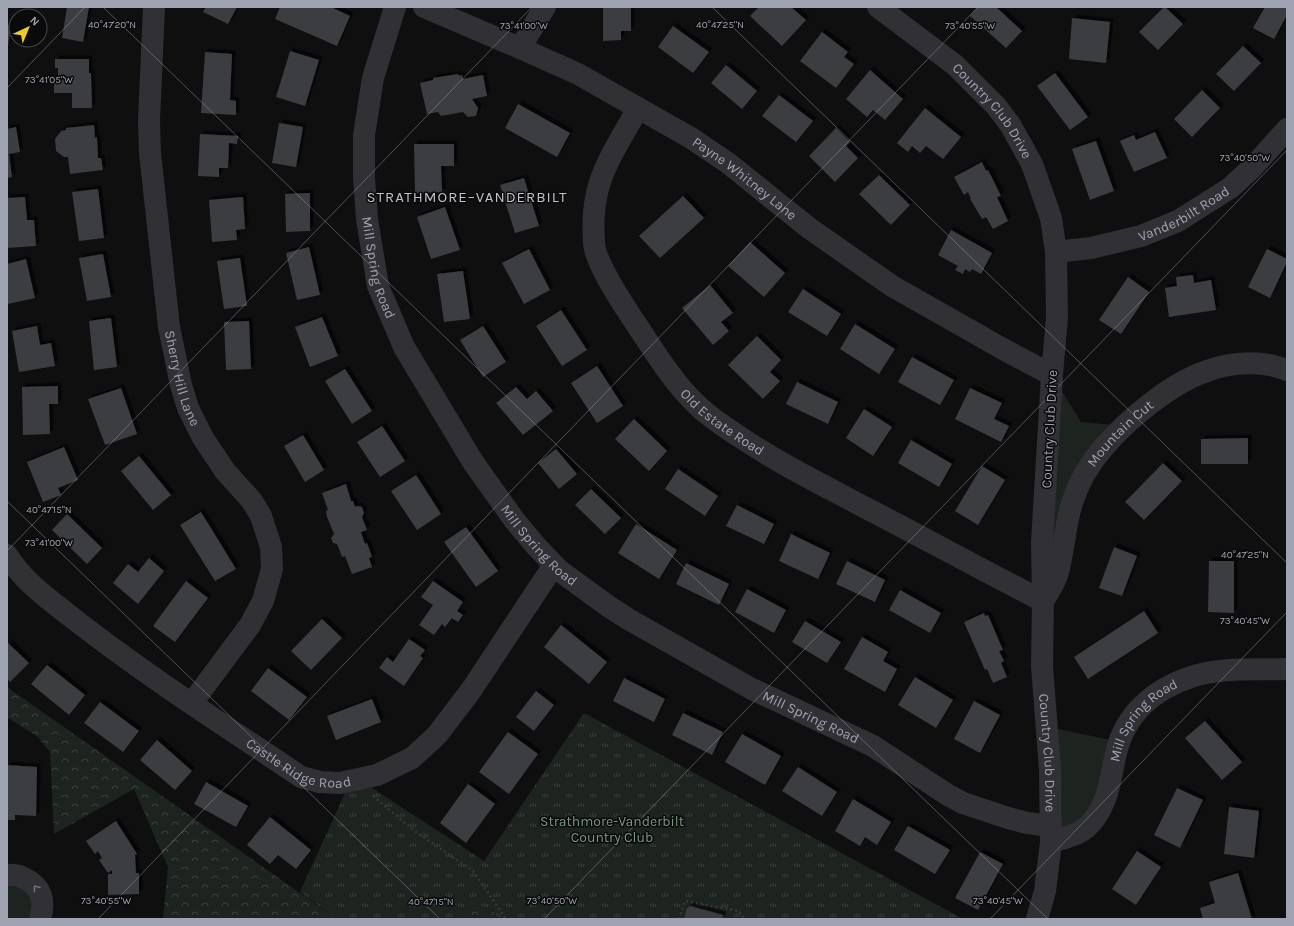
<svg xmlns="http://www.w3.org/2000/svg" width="1294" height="926" font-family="Karla,sans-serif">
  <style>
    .green { fill: #1d241f }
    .forest { fill: url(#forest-crowns) }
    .park { fill: url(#park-tufts) }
    .building { fill: #3b3c40; filter: url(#shadow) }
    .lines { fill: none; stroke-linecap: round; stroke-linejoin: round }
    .path { stroke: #36373c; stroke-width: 2.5; stroke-dasharray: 2 3; stroke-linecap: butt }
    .minor { stroke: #303035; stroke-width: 22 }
    .oneway { stroke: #6e6f79 }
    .ticks { fill: none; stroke: #a0a3b1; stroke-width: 1; stroke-opacity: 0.45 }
    .labels { text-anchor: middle; stroke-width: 3; stroke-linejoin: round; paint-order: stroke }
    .street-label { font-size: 14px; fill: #a0a3b1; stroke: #0a0a0b }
    .park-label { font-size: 14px; fill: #779b80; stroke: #0a0a0b }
    .neighbourhood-label { font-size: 15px; letter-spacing: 1px; fill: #c1c2cd; stroke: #0a0a0b }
    .ticks-label { font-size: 10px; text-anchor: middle; fill: #a0a3b1; stroke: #0a0a0b; stroke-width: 3; stroke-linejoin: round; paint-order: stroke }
  </style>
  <defs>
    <pattern id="forest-crowns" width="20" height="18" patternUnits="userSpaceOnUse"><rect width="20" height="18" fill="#1d241f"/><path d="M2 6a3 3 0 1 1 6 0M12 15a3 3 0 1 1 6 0" fill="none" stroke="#3b413d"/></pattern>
    <pattern id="park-tufts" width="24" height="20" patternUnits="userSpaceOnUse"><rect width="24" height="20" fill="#1d241f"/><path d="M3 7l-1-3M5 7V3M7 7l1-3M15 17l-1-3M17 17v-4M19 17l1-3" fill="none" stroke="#3b413d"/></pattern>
    <filter id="shadow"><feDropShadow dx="3.5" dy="-3.5" stdDeviation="0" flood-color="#0009"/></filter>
  </defs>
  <rect width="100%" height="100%" fill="#0f0f10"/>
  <path class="green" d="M1052,375L1081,422L1125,426L1042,565Z
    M1049,727L1115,741L1093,817L1053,838Z
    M7,875L22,877L40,919H7Z"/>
  <path class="forest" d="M7,687L337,919H163L168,867L134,789L54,834L50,752L38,737L7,717Z
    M479,905L493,910L499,919H452L464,909Z"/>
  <path class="park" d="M584,713L963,919H499L493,910L479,905L464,909L452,919H337L300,892L350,782L360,780L484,861Z"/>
  <path class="building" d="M67,7H89L83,42L62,38Z
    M206,7H237L228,24L203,12Z
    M280,7H331L350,16L337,46L275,19Z
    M603,7H631V31H621V40L603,41Z
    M759,7H791L806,20L782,46L750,16Z
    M978,7H996L1022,31L1006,48L970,16Z
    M1164,7H1165L1183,24L1158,50L1139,32Z
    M1265,7H1287V15L1274,39L1253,28Z
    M1072,18L1110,22L1106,63L1069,59Z
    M7,25H11L8,46H7Z
    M673,26L709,52L693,73L658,47Z
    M822,32L848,52L844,57L854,64L836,88L800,61Z
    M1243,46L1261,63L1234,91L1216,74Z
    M290,51L319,60L305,106L276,97Z
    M205,52L232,54L230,100L236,101V115L201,113Z
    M55,59H89V73H91L92,108H72V93H54V76H58V68H55Z
    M726,65L757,91L742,109L711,83Z
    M870,70L903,99L885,120L873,110L867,117L846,99Z
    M1055,73L1088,117L1070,130L1037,86Z
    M458,74L459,76L462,75L463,79L483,75L487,96L472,99L478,108L476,116L468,117L463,112L441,116L438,112L427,114L420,83L433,80V78Z
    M1202,90L1220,108L1192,137L1174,119Z
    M779,95L813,121L796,142L762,116Z
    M518,104L570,133L557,157L505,128Z
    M925,108L961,137L943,159L926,146L920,153L912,146L908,152L897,143Z
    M279,123L303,127L296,167L272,163Z
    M94,125L95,138L97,137L98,158H101L103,170L70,174L68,157H64L56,151L55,139L61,131L66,130V128Z
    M16,127L20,152L9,154L12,177L7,178V129Z
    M836,128L850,142L846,146L858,158L835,182L809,156Z
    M1155,132L1167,158L1134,172L1120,141L1134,135L1136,140Z
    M200,134L238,136L237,144L229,143L228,168H219V177L198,176Z
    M1096,141L1114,191L1090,200L1072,149Z
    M414,144H454V166H441L442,192L415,193Z
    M982,162L986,171L988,170L1001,196L997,197L1008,221L993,229L986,217L982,219L970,199H971L968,192L964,195L954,177Z
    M879,175L910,205L891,225L859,194Z
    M524,178L539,226L515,233L500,185Z
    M98,189L104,238L79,241L72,192Z
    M310,193V231L286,232L285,194Z
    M683,196L704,218L660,258L639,236Z
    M25,197L27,220H34L36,246L7,248V198Z
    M243,197L245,229L236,230L237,240L212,242L209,200Z
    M445,207L460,250L431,259L417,217Z
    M951,230L992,253L981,274L972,269L970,272L965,269L963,274L955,270L958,266L938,255Z
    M750,242L785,273L764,297L728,266Z
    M309,247L320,295L297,300L286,253Z
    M529,249L550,290L524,304L502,263Z
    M1267,249L1287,259V262L1270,298L1248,287Z
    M103,254L111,297L87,301L79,258Z
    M240,258L247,306L224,309L217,261Z
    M26,259L35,298L8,304L7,298V264Z
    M463,271L470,319L444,322L437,274Z
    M1193,275L1194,283L1211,280L1216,310L1169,317L1165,288L1177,286L1176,277Z
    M1128,277L1149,292L1121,334L1099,320Z
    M710,285L733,313L721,322L729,331L713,345L682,308Z
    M803,289L841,314L827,336L788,312Z
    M561,310L587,350L562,366L536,326Z
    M322,317L338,356L310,367L295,327Z
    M111,318L117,367L94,370L89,321Z
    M249,321L251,369L226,370L224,322Z
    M855,324L895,349L879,374L840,349Z
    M37,326L40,345L51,343L55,366L19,372L12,331Z
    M483,326L506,362L483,377L460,340Z
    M757,336L781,360L770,372L780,381L763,399L728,365Z
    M912,357L954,380L940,405L898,382Z
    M597,366L623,406L597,423L571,383Z
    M345,369L372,411L352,424L325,381Z
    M797,382L838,402L828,424L786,404Z
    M58,386V404H49L50,434L23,435L22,387Z
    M516,387L527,399L536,391L553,411L523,435L496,403Z
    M121,388L137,434L105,445L88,399Z
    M970,388L1002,403L994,419L1009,426L1001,442L955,419Z
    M864,409L892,427L873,456L846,438Z
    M634,419L667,451L649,471L615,439Z
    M382,426L405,461L380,477L357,442Z
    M303,435L324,470L305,482L284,446Z
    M1248,438V464H1201V439Z
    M911,440L952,464L939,487L898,463Z
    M64,447L78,480L58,488L61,495L43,502L27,462Z
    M556,449L577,474L559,489L538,463Z
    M139,456L171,495L153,510L121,471Z
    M1163,463L1182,481L1144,520L1125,502Z
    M982,466L1005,480L978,525L955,511Z
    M678,469L718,496L705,516L665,489Z
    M416,475L441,514L417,530L391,491Z
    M346,484L351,501H353L355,507L358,506L362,507L364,513L362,517L367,530L361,532L365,544L367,543L372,557L369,558L372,567L352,574L345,556L342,557L337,544L333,543L331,538L334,534L327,517L326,511L328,510L322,493Z
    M591,489L621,518L605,534L575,505Z
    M737,505L774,524L764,544L726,526Z
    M201,512L236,569L215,581L180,525Z
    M67,514L102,548L87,564L52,530Z
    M636,524L677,550L659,579L618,553Z
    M466,527L498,571L476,587L444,542Z
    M791,534L830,553L818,579L779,561Z
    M1114,547L1137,556L1122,596L1099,588Z
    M149,558L164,571L138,604L113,583L128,564L138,572Z
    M847,561L885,580L875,602L836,584Z
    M1209,561H1234V613L1208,612Z
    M686,563L729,584L719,605L676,584Z
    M186,581L208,598L175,642L153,626Z
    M433,581L463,602L457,611L463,615L458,622L452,618L445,627L442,624L434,635L419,625L433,605L421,597Z
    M747,589L786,610L774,633L735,612Z
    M900,590L941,613L930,633L889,610Z
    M1144,611L1158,633L1088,679L1074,657Z
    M984,613L985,616L988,615L1003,650L999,651L1004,661L1001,663L1007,677L993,683L987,669L985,670L964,622Z
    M322,619L342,638L311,670L291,651Z
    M805,621L841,642L827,663L792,642Z
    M561,625L607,662L589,684L544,647Z
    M862,637L888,652L883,661L897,669L885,692L844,669Z
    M409,639L425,650L420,656L423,658L404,686L379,668L387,657L393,662Z
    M7,642L29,663L10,682L7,678Z
    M47,665L85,695L69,715L31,684Z
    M268,668L307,697L289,720L251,691Z
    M915,677L953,700L936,728L898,705Z
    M624,678L665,699L654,722L613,701Z
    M536,691L554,705L534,731L516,717Z
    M372,699L381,722L336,740L327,716Z
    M974,701L1000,715L980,753L954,739Z
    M100,702L139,731L123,752L84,723Z
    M683,713L723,732L712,755L672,735Z
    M1205,721L1242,762L1222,780L1185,738Z
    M508,732L538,754L509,794L479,772Z
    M742,734L781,756L765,785L725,762Z
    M157,740L192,771L175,790L140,760Z
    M7,765L37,767L36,816L15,815V820H7Z
    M798,767L837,792L822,816L782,791Z
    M206,782L248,806L236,827L194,804Z
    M468,784L495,804L466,843L440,823Z
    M1177,788L1203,800L1180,848L1154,835Z
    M853,799L891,822L877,845L865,837L860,846L835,831Z
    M1229,807L1259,811L1254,858L1224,854Z
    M270,817L311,850L296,869L278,855L270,864L247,845Z
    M116,821L137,854L135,855L136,873H139V894L108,895V874H112V870L108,873L99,860L102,858L98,851L95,854L86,841Z
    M908,826L950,850L935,874L894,850Z
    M1137,851L1161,867L1136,905L1112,889Z
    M980,852L1003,864L978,910L955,898Z
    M1238,873L1252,919H1203L1200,908L1215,903L1209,882Z
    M690,906L723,915L722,919H684L687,908Z"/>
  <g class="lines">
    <path class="path" d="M373,796L412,829L473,871L506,919
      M679,919L685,901L739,911L744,919"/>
    <g class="minor">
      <path id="s1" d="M154,7L149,121L150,153L169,327L181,385L188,408L203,438L225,471L252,501L261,516L271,547L272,569L263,601L250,625L192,703"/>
      <path id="s2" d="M395,7L373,78L364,135V177L367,219L378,286L404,347L473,462L515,521L536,546L560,571L608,606L628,619L752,689L873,746L948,795L963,803L1008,818L1027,823L1051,826"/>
      <path id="s3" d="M424,7L520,48L578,74L691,138L728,163L809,228L892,286L1003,349L1052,375"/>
      <path id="s4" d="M878,7L955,65L996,106L1011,126L1032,164L1051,218L1056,252L1057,317L1052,375L1042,542L1043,601L1042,667L1050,769L1051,842L1045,891L1037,919"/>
      <path d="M520,48L545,7"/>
      <path id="s5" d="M638,108C623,136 601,167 596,198C593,213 593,228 594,243C595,262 621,301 632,318C652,347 670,379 696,404C708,416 723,426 737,435C778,463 823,485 866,508C926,539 984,571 1043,601C1049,592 1055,583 1058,572C1064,550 1065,525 1072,503C1078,484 1090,463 1103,448C1128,419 1171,383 1207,371C1224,364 1251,361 1270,365C1275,366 1281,368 1287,370"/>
      <path id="s6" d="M1056,252L1091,248L1141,236L1178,221L1230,188L1252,168L1287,129"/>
      <path id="s7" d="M7,555C25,584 53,602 79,623C150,678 227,727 301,777L320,782L340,783L377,775L412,758L437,735L472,689L554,565"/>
      <path id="s8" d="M1051,842C1063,838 1077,836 1087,827C1108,808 1110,779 1116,753C1125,714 1154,689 1191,677C1221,667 1256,670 1287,669"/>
      <path d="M7,875C22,873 40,885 42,900C43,907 42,913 40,919"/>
    </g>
  </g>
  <defs><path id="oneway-chevron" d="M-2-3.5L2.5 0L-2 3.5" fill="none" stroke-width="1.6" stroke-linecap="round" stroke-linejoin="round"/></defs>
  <use class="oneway" href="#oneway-chevron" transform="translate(36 888) rotate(-126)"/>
  <path class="ticks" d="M103,7L1048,919M712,7L1287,563M7,88L85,7M7,501L440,919M7,551L532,7M98,919L978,7M544,919L1287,150M990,919L1287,612"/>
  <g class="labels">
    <g class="street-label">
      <text dy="5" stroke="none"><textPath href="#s4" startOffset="156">Country Club Drive</textPath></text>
      <text dy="5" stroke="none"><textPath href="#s3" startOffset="365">Payne Whitney Lane</textPath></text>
      <text dy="5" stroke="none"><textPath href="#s6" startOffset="135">Vanderbilt Road</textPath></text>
      <text dy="5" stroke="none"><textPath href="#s2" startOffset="266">Mill Spring Road</textPath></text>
      <text dy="5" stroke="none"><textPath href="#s1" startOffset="374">Sherry Hill Lane</textPath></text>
      <text dy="5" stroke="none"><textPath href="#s5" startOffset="369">Old Estate Road</textPath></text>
      <text transform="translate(1049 429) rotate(-87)" y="5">Country Club Drive</text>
      <text dy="5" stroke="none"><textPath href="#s5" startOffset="926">Mountain Cut</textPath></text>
      <text dy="5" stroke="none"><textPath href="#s2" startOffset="591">Mill Spring Road</textPath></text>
      <text dy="5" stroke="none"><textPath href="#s2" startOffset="915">Mill Spring Road</textPath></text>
      <text dy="5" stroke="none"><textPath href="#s8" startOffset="164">Mill Spring Road</textPath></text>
      <text dy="5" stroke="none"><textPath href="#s4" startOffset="816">Country Club Drive</textPath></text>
      <text dy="5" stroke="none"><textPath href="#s7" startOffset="363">Castle Ridge Road</textPath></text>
    </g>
    <g class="park-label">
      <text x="612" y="826">Strathmore-Vanderbilt<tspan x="612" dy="16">Country Club</tspan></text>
    </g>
    <g class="neighbourhood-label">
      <text x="467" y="202">STRATHMORE–VANDERBILT</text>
    </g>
  </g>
  <g class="ticks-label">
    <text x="112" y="28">40°47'20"N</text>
    <text x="720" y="28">40°47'25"N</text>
    <text x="524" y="29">73°41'00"W</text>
    <text x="970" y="29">73°40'55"W</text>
    <text x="49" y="83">73°41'05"W</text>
    <text x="1245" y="161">73°40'50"W</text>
    <text x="49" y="513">40°47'15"N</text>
    <text x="49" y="546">73°41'00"W</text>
    <text x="1245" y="558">40°47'25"N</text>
    <text x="1245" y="624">73°40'45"W</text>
    <text x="106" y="904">73°40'55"W</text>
    <text x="552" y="904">73°40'50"W</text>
    <text x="998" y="904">73°40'45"W</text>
    <text x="431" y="905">40°47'15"N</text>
  </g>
  <rect width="1294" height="926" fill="none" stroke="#a0a3b1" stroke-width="16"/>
  <g transform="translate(28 28) rotate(44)"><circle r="19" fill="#0a0a0b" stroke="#46474d"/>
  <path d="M0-3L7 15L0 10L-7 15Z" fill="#eaca2d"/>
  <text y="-6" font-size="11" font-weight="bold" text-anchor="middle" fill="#a0a3b1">N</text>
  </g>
</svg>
